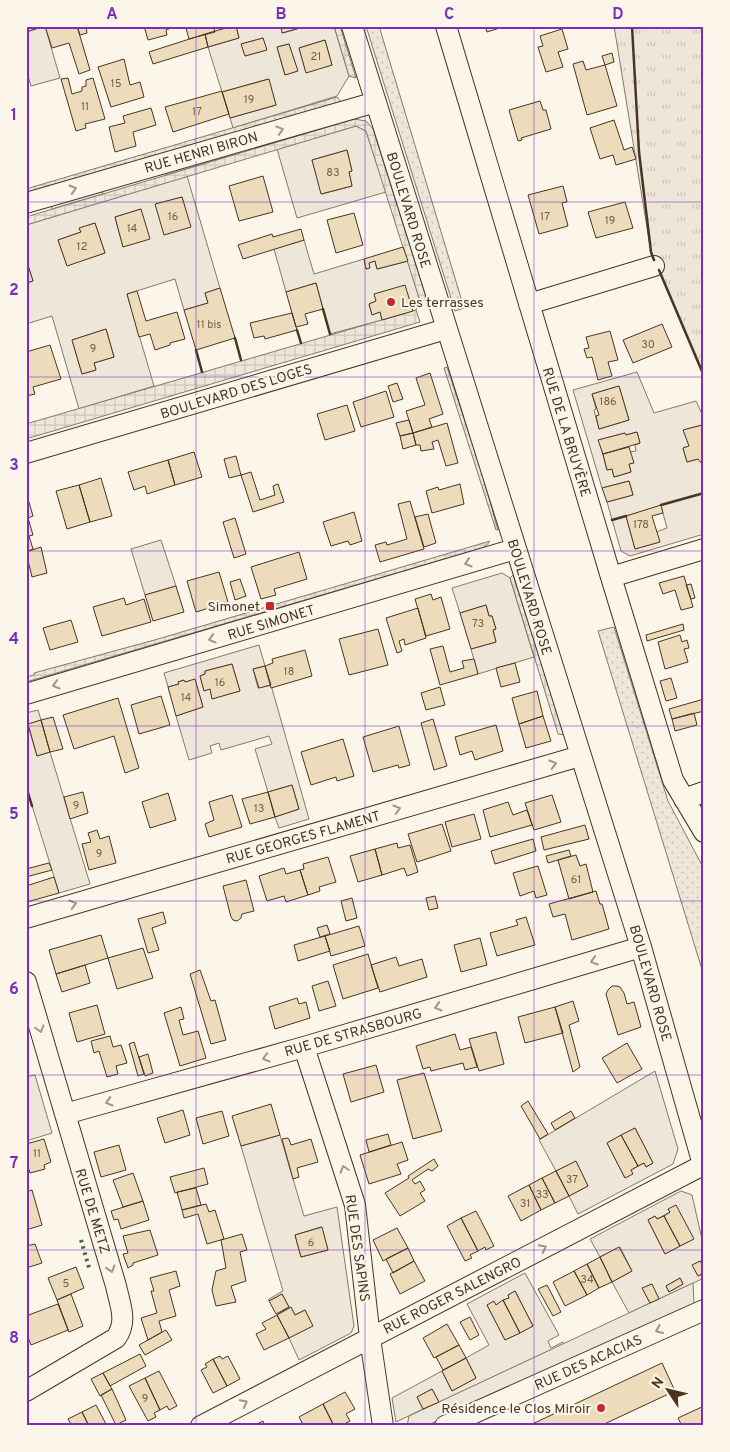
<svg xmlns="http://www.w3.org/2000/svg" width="730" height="1452" font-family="Overpass,sans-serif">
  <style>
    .grass { fill: url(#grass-dots); stroke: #887966 }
    .park { fill: url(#park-tufts); stroke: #887966 }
    .garden { fill: #ede6d9; stroke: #887966; fill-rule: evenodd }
    .parking { fill: #ede7d9; stroke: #887966 }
    .plaza { fill: url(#plaza-grid); stroke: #887966 }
    .building { fill: #ecdcbc; stroke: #4a3520 }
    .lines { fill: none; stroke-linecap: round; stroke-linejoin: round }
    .minor-casing { stroke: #4a3520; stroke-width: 22 }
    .minor { stroke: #fbf6e9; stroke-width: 20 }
    .hedge { stroke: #436837; stroke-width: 4; stroke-dasharray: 2.5 4; stroke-linecap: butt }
    .wall { stroke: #4a3520; stroke-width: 2.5 }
    .oneway { stroke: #a29684 }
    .grid { fill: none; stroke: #7b2cbf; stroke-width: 1; stroke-opacity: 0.55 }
    .poi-dot { fill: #c62828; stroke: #fbf6e9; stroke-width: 2 }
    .labels { text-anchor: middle; stroke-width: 4; stroke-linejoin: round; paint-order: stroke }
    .number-label { font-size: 11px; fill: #725f47 }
    .street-label { font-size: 14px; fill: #4a3520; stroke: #fbf6e9 }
    .poi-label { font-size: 14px; fill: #4a3520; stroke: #fbf6e9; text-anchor: end }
    .neatline { fill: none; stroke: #7b2cbf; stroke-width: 2 }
    .grid-label { font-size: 16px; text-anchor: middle; font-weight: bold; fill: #7b2cbf }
  </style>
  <defs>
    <pattern id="grass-dots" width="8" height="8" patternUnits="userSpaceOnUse" patternTransform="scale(1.25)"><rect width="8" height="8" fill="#ede6d9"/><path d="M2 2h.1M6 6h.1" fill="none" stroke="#cdc6ba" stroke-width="1.8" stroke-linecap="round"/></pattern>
    <pattern id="park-tufts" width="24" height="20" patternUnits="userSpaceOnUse" patternTransform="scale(1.25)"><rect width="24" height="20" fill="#ede6d9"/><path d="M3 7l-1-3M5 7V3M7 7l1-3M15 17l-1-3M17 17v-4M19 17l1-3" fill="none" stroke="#cdc6ba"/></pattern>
    <pattern id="plaza-grid" width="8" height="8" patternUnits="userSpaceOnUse" patternTransform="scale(1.25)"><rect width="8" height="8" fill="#ede7d9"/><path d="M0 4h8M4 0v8" fill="none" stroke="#cdc7ba"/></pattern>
  </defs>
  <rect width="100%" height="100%" fill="#fbf6e9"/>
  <path class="grass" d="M366,26H379L464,308L455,311Z
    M614,627L668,801L704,869V976L598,631Z"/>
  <path class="park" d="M614,26H704V377L651,252Z"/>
  <path class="garden" d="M45,26L60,78L31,86L26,69V32Z
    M236,26H281L283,33L307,26H334L349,76L337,96L233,128L230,118L276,105L268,79L222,92L208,47L239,38ZM263,38L266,50L245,56L242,44ZM325,40L332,65L306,72L299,48ZM289,44L297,71L285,75L277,47Z
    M356,126L366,131L386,192L297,218L277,149ZM347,150L352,171L349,172L352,186L322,194L312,160Z
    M187,176L220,288L205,293L208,303L184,310L175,279L127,294L154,386L79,409L52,316L26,324V283L33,281L26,259V225ZM182,197L190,227L156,204ZM141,209L123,247L115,217ZM95,223L105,253L67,265L58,240L81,232L79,229ZM106,329L114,357L94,363L96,370L82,374L72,340Z
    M304,240L314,274L364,259L366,269L369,263L375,261L377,269L408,261L420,301L416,310L413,311L376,301L369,304L372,314L380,312L382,320L330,334L316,283L286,292L274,249Z
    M637,372L654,413L696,401L704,418V431L702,425L684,430L689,446L683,448L687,462L698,459L702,463H704V534L630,556L621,551L607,502L633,495L629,481L602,488L573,390ZM619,386L629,420L599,429L594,410L596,409L592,394ZM637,432L640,443L635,445L636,451L630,452L629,464L631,472L614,477L612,469L607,470L599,440L625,433L626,435ZM661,506L667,528L656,532L659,542L635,549L626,516Z
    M161,540L176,586L145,595L131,549Z
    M502,573L510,578L534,657L478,674L471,649L496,642L493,630L496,629L492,616H489L486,605L460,613L452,588Z
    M259,645L265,666L253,669L258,688L271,685L309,819L279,828L275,817L299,809L292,785L268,792L255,749L272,744L269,736L221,750L219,743L210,746L212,753L189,760L176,716L203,707L195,680L185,682L183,680L178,682L179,684L168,687L164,673ZM232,664L240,691L212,698L210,689L204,690L200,676L205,674V671Z
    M38,710L41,720L28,725L37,756L50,752L90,884L59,893L26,786V713Z
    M655,1071L678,1149L673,1164L578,1214L569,1196L588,1186L576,1162L556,1171L539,1140ZM635,1128L653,1163L646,1167L644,1163L631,1170L625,1178L607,1143Z
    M35,1075L52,1133L26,1141V1077Z
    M280,1135L304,1216L337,1207L354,1326L351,1333L299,1360L289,1338L312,1326L305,1310L295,1315L291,1308L277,1315L289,1307L282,1294L269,1301V1299L283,1291L241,1146ZM321,1227L328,1250L301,1257L295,1235Z
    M681,1191L692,1195L704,1248V1268L700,1261L693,1265L698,1276L704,1273V1278L659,1299L651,1284L643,1289L650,1303L629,1313L612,1282L632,1271L620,1247L600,1257L590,1239ZM668,1209L693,1239L665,1254L648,1220L655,1216L657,1219L670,1212ZM680,1278L683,1284L669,1292L666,1286Z
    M525,1273L559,1335L548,1341L551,1348L563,1342L564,1344L439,1402L432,1389L417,1397L423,1409L396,1422L392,1398L442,1371L452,1391L476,1378L466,1358L489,1345L467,1304ZM515,1291L533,1326L505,1340L487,1305H496L509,1298L508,1295Z"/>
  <path class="parking" d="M231,149L233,155L166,175L165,169Z
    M101,187L103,194L52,209L50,202Z
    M693,1283L694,1304L426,1426H407L409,1416Z"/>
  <path class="plaza" d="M334,26H340L356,78L349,76Z
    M337,97L341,102L26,195V189Z
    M354,119L366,121L373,129L427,300L420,301L366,131L356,126L26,225V217Z
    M416,310L420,322L26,439V424Z
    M447,367L481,470L498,530H496L444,368Z
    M490,541L485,547L26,682V677L34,675V673L158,639Z
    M513,575L565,735L558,734L510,578Z"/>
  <path class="building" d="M26,26H45L26,32Z
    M45,26H77L90,70L79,74L69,43L52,48Z
    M77,26H86L87,33L80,35Z
    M144,26H171V28L166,30L167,35L148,40Z
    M190,26H213L215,32L189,39L186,28Z
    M233,26H236L239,38L208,47L205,34Z
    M281,26H307L282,33Z
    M485,26H506L487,32Z
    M562,29L568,49L558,52L563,67L546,72L538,47L543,46L540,36Z
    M205,34L208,47L153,64L149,52Z
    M263,38L267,50L245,56L241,44Z
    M325,40L332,65L306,73L299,48Z
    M289,44L298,71L285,75L277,47Z
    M612,53L614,62L605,65L602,56Z
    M124,59L130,85L140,82L144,97L111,107L98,67Z
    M583,61L586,70L605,65L617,106L587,115L573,64Z
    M68,78L72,94L82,91V87L86,86V80L93,78L105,119L85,124L86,128L76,131L61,79Z
    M269,79L276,105L230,118L222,92Z
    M222,91L229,114L173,132L165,107Z
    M540,101L543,110H546L551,129L521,138L522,140L518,141L509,110Z
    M151,108L156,125L133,132L136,146L115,152L109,127L125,123L123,116Z
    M614,120L624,150L632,147L636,159L616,165L613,155L600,159L590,128Z
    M347,150L352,171L349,172L352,186L321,194L312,160Z
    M263,176L273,212L239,221L229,186Z
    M563,186L567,202L562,203L568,226L539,234L528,195Z
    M182,197L191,227L164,235L155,204Z
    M625,202L633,228L596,238L588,212Z
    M141,209L150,239L123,247L115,217Z
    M354,213L363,245L336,253L327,220Z
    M95,223L105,253L67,266L58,240L81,232L79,228Z
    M301,229L304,240L243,259L238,245L272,234L273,237Z
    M403,247L408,261L377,269L375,261L369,263L370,268L366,269L364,259Z
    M26,259L33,281L26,283Z
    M316,283L323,309L305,314L308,324L296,327L286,292Z
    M405,285L413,311L382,320L380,312L372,315L369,304L376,301L374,294Z
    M220,288L235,338L196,350L184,310L208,303L205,293Z
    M137,291L146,321L177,312L185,339L170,343V345L155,350L150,334L139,337L127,294Z
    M292,313L297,330L265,339L264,336L254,338L250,323Z
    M662,324L672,347L633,363L623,340Z
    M106,329L114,357L94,363L96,370L82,374L72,340Z
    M610,331L618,360L608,362L612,376L598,380L592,357L587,358L584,349L589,348L586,337Z
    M50,345L61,379L33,387L35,394L26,396V352Z
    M430,373L443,414L429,419L432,427L413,433L406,411L425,405L416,378Z
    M397,383L403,399L393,402L388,386Z
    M619,386L629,420L599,429L596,416L599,415L592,394Z
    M386,391L394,417L361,427L353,402Z
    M347,405L355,431L325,440L317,414Z
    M409,420L413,433L400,436L396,423Z
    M447,423L458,463L446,466L438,440L432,442L434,449L421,451L420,445H416L413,433Z
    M702,425L704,431V463L702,464L698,459L687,462L683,448L689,446L683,430Z
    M637,432L640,443L603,454L598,440L625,433L626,435Z
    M413,433L416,445L403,449L400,436Z
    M629,447L634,463L629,464L631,472L614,477L612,469L607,470L603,454Z
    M194,452L202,477L175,485L168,460Z
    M236,456L241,475L229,478L224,459Z
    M168,460L175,485L147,494L145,486L134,490L128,472Z
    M251,472L260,500L275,495L273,486L278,484L284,502L253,512L241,475Z
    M101,478L112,516L90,522L79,485Z
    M629,481L633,495L607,502L602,488Z
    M460,484L464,504L432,513L426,491L438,487L439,490Z
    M79,485L90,522L67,529L56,491Z
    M26,492L33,516L28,518L33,535L29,536L33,549L26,552Z
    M410,501L424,549L380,562L375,545L386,542L387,545L407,539L398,504Z
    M661,505L663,513L652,516L660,542L635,549L626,516Z
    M354,512L362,541L350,545L348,541L331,546L323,522Z
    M428,514L436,543L424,547L415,517Z
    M235,518L246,554L234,558L223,522Z
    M41,547L47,573L32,577L26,552Z
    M299,552L307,579L274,589L276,595L261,599L251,567Z
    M219,572L228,602L196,612L187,581Z
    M684,576L693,607L681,610L675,590L663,594L659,583Z
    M240,579L246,596L235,600L230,582Z
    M691,584L695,598L691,599L686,585Z
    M176,586L184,612L153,621L145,595Z
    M431,594L433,600L441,597L450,629L426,636L415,599Z
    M124,598L126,605L144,599L151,622L102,636L93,607Z
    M486,605L489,616H492L496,629L493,630L496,642L471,649L460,613Z
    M418,608L426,638L405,645L404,639L399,641L402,651L397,653L386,618Z
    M71,620L78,642L50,650L43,628Z
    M683,624L684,630L647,641L646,635Z
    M378,629L388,665L349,675L339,639Z
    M680,635L682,642L687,640L689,648L684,649L688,662L665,669L658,642Z
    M443,646L450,672L464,668L462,661L474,659L478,674L440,685L430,649Z
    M305,650L312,676L271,688L265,666L273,663L272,659Z
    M515,663L520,682L501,687L496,668Z
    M232,664L240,691L212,699L210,689L204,691L200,676L205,674V671Z
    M265,666L271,685L259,688L253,669Z
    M671,678L677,698L666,701L660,681Z
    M195,679L203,707L176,716L168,687L179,684L178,682L184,680L185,682Z
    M440,687L445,705L426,710L421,693Z
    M537,691L543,716L519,724L512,698Z
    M161,696L170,725L139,734L131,705Z
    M118,698L139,768L125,773L114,736L74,749L63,715Z
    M704,699V711L672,719L669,709Z
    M694,713L697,725L675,731L672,719Z
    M543,716L551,741L526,748L519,724Z
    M53,717L63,749L50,752L41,720Z
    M433,719L447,766L434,770L421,723Z
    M41,720L50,752L37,756L28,724Z
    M496,725L503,751L475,760L472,751L460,755L455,737Z
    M399,726L410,765L399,768L398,765L373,772L363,737Z
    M343,739L354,776L337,781L336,777L311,785L301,752Z
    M292,785L299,809L275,817L268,792Z
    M83,792L88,813L70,819L64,797Z
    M268,792L275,817L250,824L242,799Z
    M168,793L176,820L150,828L142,802Z
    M232,795L242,827L209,837L205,824L214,820L209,802Z
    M552,795L561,822L534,830L525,803Z
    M508,802L513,815L527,810L532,825L490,837L483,810Z
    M474,814L481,839L452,847L445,822Z
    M442,824L451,851L417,862L408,834Z
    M585,825L589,839L544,850L541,837Z
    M97,830L100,839L109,836L116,863L89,870L82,844L91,842L88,833Z
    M533,839L536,851L495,864L491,851Z
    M397,843L398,848L410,845L418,872L407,876L404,868L382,875L375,849Z
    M375,849L382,875L358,882L350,856Z
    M569,850L571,856L548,863L546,856Z
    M576,855L580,866L586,864L593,892L569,899L558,860Z
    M328,857L336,882L319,887L320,891L308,895L300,870L304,869L303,864Z
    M49,863L52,870L26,877V869Z
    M538,866L547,895L536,898L534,891L520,896L513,873Z
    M284,868L286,874L300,870L308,895L286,902L284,896L267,901L259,876Z
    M54,877L59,893L27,902L26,886Z
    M246,880L254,911L242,914L241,918L237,921L233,920L231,917L223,886Z
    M596,891L600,904H602L609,929L572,940L565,914L553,917L549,904Z
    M435,896L438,908L429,910L426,898Z
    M352,898L357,918L346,921L341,901Z
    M163,912L166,923L152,928L159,950L148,953L138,919Z
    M526,917L535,945L497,956L490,933L518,925L516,920Z
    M327,925L330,934L320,937L317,928Z
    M359,926L365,946L331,956L325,936Z
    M101,935L108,958L56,974L49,950Z
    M325,936L330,951L298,961L294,945Z
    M480,938L487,965L461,972L454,945Z
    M143,948L153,978L117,989L108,958Z
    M368,954L378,988L343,999L333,965Z
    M396,957L399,966L422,959L427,977L380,992L371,965Z
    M85,965L90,983L62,992L56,974Z
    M200,970L211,1001L215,1000L226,1040L211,1044L190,974Z
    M328,981L336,1006L319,1011L312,986Z
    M612,986H617L620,987L624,993L627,1004L634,1002L641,1027L618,1035L606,994L608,990Z
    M297,998L299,1004L306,1002L310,1018L275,1029L269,1007Z
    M573,1001L579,1021L569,1025L580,1067L573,1072L555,1007Z
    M97,1005L105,1034L77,1042L69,1013Z
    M181,1007L184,1019L179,1020L183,1035L198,1031L206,1058L180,1066L164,1013Z
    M555,1007L563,1033L525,1043L518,1017Z
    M496,1032L504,1064L479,1071L469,1039Z
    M455,1034L460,1050L471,1047L477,1067L465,1070L463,1063L431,1071L430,1067L423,1069L416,1046Z
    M110,1036L113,1047L121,1045L127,1063L116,1066L118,1074L107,1077L99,1051L94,1053L91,1041Z
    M134,1042L144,1074L138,1076L129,1044Z
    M627,1043L642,1069L617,1083L602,1058Z
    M148,1054L153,1073L145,1076L139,1057Z
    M376,1065L384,1092L351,1102L343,1074Z
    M424,1073L442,1131L413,1139L397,1080Z
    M528,1101L548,1134L540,1139L521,1106Z
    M271,1104L280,1135L241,1146L232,1116Z
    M183,1110L190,1135L165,1143L157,1118Z
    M222,1111L229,1136L203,1144L196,1118Z
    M571,1111L575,1118L555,1130L551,1123Z
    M635,1128L653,1163L646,1167L644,1163L638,1166L621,1135Z
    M388,1134L391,1145L369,1152L366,1140Z
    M621,1135L638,1166L631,1170L633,1174L625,1178L607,1143Z
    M287,1138L289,1139L291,1145L311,1139L318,1162L297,1168L299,1177L293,1179L282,1139Z
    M44,1139L51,1162L44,1165L45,1169L30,1173L28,1167L26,1168V1144Z
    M402,1142L408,1160L397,1164L401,1174L369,1184L360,1155Z
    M119,1145L126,1170L101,1177L94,1152Z
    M434,1159L438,1166L432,1171L428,1169L412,1180L415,1184L420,1181L425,1190L420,1193L425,1201L400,1216L385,1193L409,1178L408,1176Z
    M576,1161L588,1186L569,1196L556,1171Z
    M204,1168L208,1184L175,1193L170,1177Z
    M556,1171L569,1196L555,1203L542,1178Z
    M133,1173L143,1201L123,1207L113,1180Z
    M542,1178L555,1203L541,1210L529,1185Z
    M529,1185L541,1210L521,1221L508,1196Z
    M196,1188L201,1205L182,1210L177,1192Z
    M32,1190L42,1225L26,1230V1192Z
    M143,1201L149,1220L121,1229L118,1219L114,1220L111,1211Z
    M206,1204L209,1212L215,1210L224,1239L207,1244L198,1214L184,1218L182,1210Z
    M676,1205L694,1239L680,1246L664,1216L670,1212L668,1209Z
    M476,1211L494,1246L486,1250L485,1247L478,1251L461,1218Z
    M655,1216L657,1219L664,1216L680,1246L665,1254L648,1220Z
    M461,1218L478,1251L470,1255L472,1258L465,1261L447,1226Z
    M322,1227L328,1250L301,1257L295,1235Z
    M397,1228L408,1248L383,1261L373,1240Z
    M150,1230L158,1255L133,1263V1265L128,1268L123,1254L128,1253L123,1236Z
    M242,1234L247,1250L240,1252L246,1281L231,1286L236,1302L216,1306L212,1290L216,1271L226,1268L221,1240Z
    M35,1244L42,1263L26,1268V1246Z
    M619,1247L632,1271L612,1282L600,1257Z
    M408,1248L414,1261L393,1273L386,1259Z
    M600,1257L612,1282L599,1288L587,1264Z
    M414,1261L425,1281L400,1294L390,1274Z
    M700,1261L704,1268V1273L698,1276L692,1265Z
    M587,1264L599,1288L587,1295L574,1271Z
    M76,1267L84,1288L57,1300L48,1278Z
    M176,1271L180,1286L169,1290L176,1316L159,1321L162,1332L148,1340L141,1318L157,1313L151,1291H154L150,1278Z
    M574,1271L587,1295L565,1306L553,1282Z
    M680,1278L683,1284L669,1292L666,1286Z
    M652,1284L659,1299L650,1303L642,1288Z
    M547,1285L561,1312L553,1316L538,1289Z
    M515,1291L533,1326L520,1333L503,1300L509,1298L508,1295Z
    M71,1294L83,1326L69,1332L57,1300Z
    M282,1294L289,1307L276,1314L269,1301Z
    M503,1300L520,1333L505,1340L487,1305L494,1301L496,1305Z
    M58,1304L68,1330L31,1345L26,1332V1316Z
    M291,1307L295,1315L305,1310L313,1326L289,1338L277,1315Z
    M277,1315L289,1338L264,1350L256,1334L266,1329L262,1323Z
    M470,1317L479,1335L470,1340L460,1322Z
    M447,1324L459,1345L434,1358L423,1338Z
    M166,1330L172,1340L145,1355L139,1345Z
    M459,1345L466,1358L443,1370L436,1357Z
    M140,1354L146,1366L110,1386L103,1373Z
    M220,1356L222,1359L228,1356L240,1379L227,1386L213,1359Z
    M466,1358L476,1378L452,1391L442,1371Z
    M213,1359L227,1386L213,1393L201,1370L207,1367L205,1364Z
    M662,1363L675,1391L600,1426H528Z
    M159,1371L177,1406L169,1410L167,1406L160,1410L145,1378Z
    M103,1373L112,1389L100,1396L91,1379Z
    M145,1378L160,1410L154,1413L156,1417L148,1421L129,1386Z
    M112,1389L126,1420L116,1425L101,1395Z
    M432,1389L439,1402L423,1409L417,1397Z
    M345,1392L355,1409L346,1414L350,1421L340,1426H334L323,1404Z
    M323,1404L334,1426H304L299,1417Z
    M96,1405L107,1426H89L82,1412Z
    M704,1406V1426H682L678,1418Z
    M82,1412L89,1426H72L68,1419Z
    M263,1421L265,1426H253Z"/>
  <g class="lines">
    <defs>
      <path id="minor" d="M352,26L641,947L704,1168
        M446,26L611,577L673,780L704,832
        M26,203L376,102
        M529,304L654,266
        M26,453L446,329
        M611,577L704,549
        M26,694L515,549
        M684,799L704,792
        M26,918L580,756
        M26,982L116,1286C120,1305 128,1321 116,1338L26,1391
        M304,1047L355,1205L370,1338L383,1426
        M65,1114L304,1047L641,947
        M201,1426L703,1165
        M445,1426L704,1310"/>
    </defs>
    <use href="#minor" class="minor-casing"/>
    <use href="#minor" class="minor"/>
    <path class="hedge" d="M81,1240L90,1271"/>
    <path class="wall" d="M632,26L639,152L651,252L654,260
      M659,270L704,376
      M323,309L330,334
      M297,330L301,343
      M235,338L241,360
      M196,350L202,372
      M661,505L704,493
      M612,520L626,516
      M26,786L32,806"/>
  </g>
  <defs><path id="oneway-chevron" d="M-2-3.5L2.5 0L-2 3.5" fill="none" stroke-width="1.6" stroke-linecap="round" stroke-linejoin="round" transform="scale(1.25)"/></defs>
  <g class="oneway">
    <use href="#oneway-chevron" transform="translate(280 130) rotate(-16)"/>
    <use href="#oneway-chevron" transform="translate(73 189) rotate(-16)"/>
    <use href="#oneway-chevron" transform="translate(468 563) rotate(163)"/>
    <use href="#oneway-chevron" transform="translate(212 639) rotate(163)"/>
    <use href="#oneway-chevron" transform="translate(56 685) rotate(163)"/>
    <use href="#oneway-chevron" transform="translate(553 764) rotate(-16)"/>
    <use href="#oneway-chevron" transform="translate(397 809) rotate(-16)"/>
    <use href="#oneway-chevron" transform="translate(73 904) rotate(-16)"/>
    <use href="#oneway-chevron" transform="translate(594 961) rotate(163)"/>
    <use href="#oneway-chevron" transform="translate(438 1007) rotate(163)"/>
    <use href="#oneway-chevron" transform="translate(40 1029) rotate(74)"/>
    <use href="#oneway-chevron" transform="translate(266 1058) rotate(164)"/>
    <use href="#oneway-chevron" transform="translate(109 1102) rotate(164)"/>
    <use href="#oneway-chevron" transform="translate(344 1169) rotate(-108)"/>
    <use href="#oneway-chevron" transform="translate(543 1248) rotate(-27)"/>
    <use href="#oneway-chevron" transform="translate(111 1269) rotate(73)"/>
    <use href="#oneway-chevron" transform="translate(659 1330) rotate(156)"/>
    <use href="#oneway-chevron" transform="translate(244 1403) rotate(-27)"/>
  </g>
  <path class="grid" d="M196,26V1426M365,26V1426M534,26V1426M26,202H704M26,377H704M26,551H704M26,726H704M26,901H704M26,1075H704M26,1250H704"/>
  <g class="poi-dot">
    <circle cx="391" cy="302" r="5"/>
    <rect x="265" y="601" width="10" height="10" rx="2.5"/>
    <circle cx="601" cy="1408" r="5"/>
  </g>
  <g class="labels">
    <g class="number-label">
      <text x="316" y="60">21</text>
      <text x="116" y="87">15</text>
      <text x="249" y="103">19</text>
      <text x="85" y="110">11</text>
      <text x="197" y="115">17</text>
      <text x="333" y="176">83</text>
      <text x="173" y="220">16</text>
      <text x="545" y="220">17</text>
      <text x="610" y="224">19</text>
      <text x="132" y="232">14</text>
      <text x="82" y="250">12</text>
      <text x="209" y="328">11 bis</text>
      <text x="648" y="348">30</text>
      <text x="93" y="352">9</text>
      <text x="608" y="405">186</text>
      <text x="641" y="528">178</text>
      <text x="478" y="627">73</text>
      <text x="289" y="675">18</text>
      <text x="220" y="686">16</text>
      <text x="186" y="701">14</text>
      <text x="76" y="809">9</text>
      <text x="259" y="812">13</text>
      <text x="99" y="857">9</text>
      <text x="576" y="883">61</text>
      <text x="37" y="1157">11</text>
      <text x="572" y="1183">37</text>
      <text x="542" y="1198">33</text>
      <text x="525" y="1207">31</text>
      <text x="311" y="1246">6</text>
      <text x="587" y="1283">34</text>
      <text x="66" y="1287">5</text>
      <text x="145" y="1402">9</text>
    </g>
    <g class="street-label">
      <text transform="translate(201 152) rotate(-16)" y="5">RUE HENRI BIRON</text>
      <text transform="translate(409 210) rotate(73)" y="5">BOULEVARD ROSE</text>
      <text transform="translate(236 391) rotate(-17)" y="5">BOULEVARD DES LOGES</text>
      <text transform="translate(567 432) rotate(73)" y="5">RUE DE LA BRUYÈRE</text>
      <text transform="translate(530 597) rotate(73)" y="5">BOULEVARD ROSE</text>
      <text transform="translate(271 622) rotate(-17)" y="5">RUE SIMONET</text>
      <text transform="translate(303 837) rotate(-16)" y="5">RUE GEORGES FLAMENT</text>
      <text transform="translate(651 983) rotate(74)" y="5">BOULEVARD ROSE</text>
      <text transform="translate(353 1032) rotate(-16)" y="5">RUE DE STRASBOURG</text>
      <text transform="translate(93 1211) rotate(73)" y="5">RUE DE METZ</text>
      <text transform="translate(358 1248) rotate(82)" y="5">RUE DES SAPINS</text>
      <text transform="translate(452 1295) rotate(-27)" y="5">RUE ROGER SALENGRO</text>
      <text transform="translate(588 1362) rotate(-24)" y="5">RUE DES ACACIAS</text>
    </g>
    <g class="poi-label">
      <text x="401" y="307" text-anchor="start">Les terrasses</text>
      <text x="260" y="611">Simonet</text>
      <text x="591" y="1413">Résidence le Clos Miroir</text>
    </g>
  </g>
  <rect width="730" height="1452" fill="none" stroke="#fbf6e9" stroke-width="55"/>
  <g transform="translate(668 1390) rotate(305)" stroke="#fbf6e9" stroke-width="4" paint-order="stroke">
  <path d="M0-4L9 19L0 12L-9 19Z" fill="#4a3520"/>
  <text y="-8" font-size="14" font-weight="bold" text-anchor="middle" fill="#4a3520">N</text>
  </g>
  <rect x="28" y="28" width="674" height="1396" class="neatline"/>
  <g class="grid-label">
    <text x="112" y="19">A</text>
    <text x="281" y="19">B</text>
    <text x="449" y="19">C</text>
    <text x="618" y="19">D</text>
    <text x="14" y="120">1</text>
    <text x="14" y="295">2</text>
    <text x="14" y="470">3</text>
    <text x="14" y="644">4</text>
    <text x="14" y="819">5</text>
    <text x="14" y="994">6</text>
    <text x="14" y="1168">7</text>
    <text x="14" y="1343">8</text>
  </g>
</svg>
